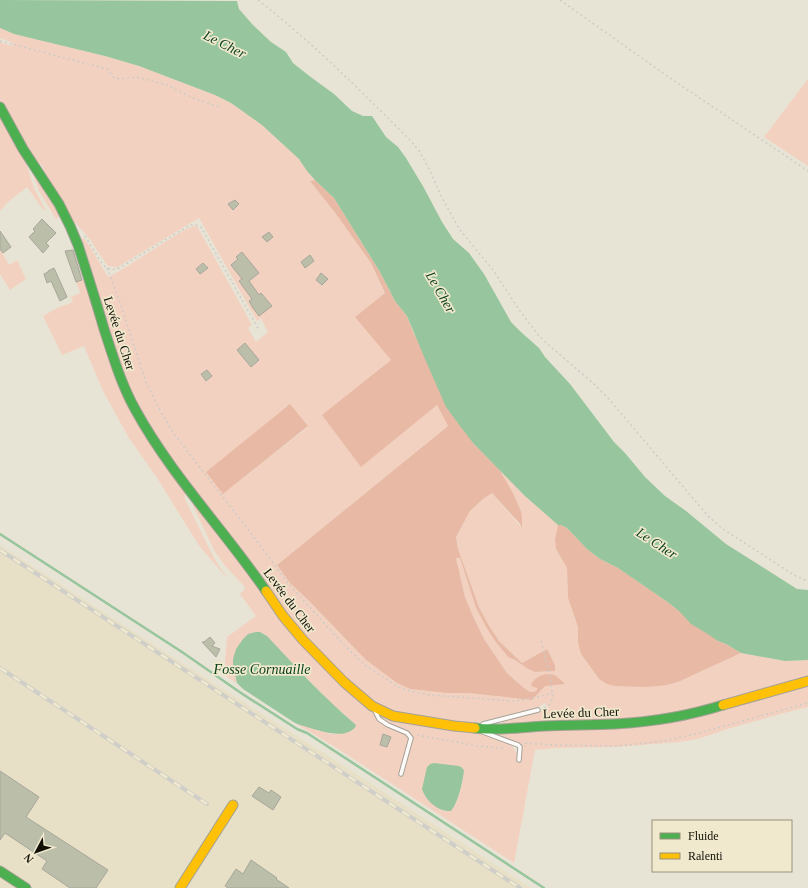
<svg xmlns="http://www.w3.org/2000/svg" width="808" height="888" font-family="Georgia,serif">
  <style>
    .built { fill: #e7e0c6 }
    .green { fill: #f3d1c0; fill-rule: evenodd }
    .forest { fill: #e8baa5 }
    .water { fill: #97c59d }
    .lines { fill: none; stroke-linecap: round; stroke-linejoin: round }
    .stream { stroke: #97c59d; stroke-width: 2.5 }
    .building { fill: #bbbea8; stroke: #a7a69b }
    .lane-casing { stroke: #a4a196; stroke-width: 5.5 }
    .fast-casing { stroke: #a4a196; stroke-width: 11 }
    .slow-casing { stroke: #a4a196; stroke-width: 11 }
    .path { stroke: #cdcbc7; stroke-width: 1.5; stroke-dasharray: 2 3; stroke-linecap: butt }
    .lane { stroke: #fcfbf9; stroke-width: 3.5 }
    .fast { stroke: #4caf50; stroke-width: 9 }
    .slow { stroke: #ffc107; stroke-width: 9 }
    .rail-casing { stroke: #cfcec9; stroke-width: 4 }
    .rail { stroke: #f0e9cd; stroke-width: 2.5; stroke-dasharray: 8; stroke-linecap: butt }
    .labels { text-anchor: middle; stroke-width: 3.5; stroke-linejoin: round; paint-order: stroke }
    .street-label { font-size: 13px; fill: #110f06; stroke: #f0e9cd }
    .water-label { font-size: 14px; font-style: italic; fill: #0a401e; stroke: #f0e9cd }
  </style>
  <rect width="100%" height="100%" fill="#e8e4d5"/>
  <path class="built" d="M0,545L171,656L341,764L531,888H0Z"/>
  <path class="green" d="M0,28L14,34L105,56L139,66L215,95L231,103L262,125L299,159L307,171L315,180L310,181L336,214L371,263L385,293L356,317L391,360L322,416L438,405L448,426L277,565L290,583L309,601L366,660L397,683L410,689L446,693H468L532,700L545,686L532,683V685L533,687L537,688L538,690L534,692H530L524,688L507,673L484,639L473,616L465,597L456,558H460L476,608L486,627L495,641L508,657L515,660L528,669L535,672L555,671V665L547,649L522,663L499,641L488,624L479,607L458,549L456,537L470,511L483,499L492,493L521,527V511L513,493L499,469L525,496L558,525L556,549L567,568L568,598L578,627V643L581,654L599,679L667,685L678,682L741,653L785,661L808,660V679L658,718L503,724L502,722L504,720L549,709L545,703L537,708L529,710L471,724L392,712L364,696L294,625L216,521L144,419L121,370L81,239L84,238L89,245L108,277L121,270L184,230L194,226H197L252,325L248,328L256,342L268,332L261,318L257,321L199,218L116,268V267L108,266L106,264L89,238L69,216L48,181L43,168L42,165L34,159L21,138L0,100V42L12,46L13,43L0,38ZM290,405L308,427L223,494Z
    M808,79V166L764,137Z
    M0,112L25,160L34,188L44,207L45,209L44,211L27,187L8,202L0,211Z
    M32,172H34L60,216L56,219L39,191Z
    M0,249L9,265L17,260L26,279L10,290L0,274Z
    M85,279L110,357L185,493V499L208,546L217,563L229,580L211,560L198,544L157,478L129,438L103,391L84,346L62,355L43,316L57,308L73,302L71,297L80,293L76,282Z
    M192,502L251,575L372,711C375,715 378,720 382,724C390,730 403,734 412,735C408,730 403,730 397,727C390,725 382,721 378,714L477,732L512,744L515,751L517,752L521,751L522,749V747L518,743L488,733L603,728L808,685V707L784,713L731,728L698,739L679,742L617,747L557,748L535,750L514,863L335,747L295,723L331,734H337L355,724L331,703L263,633L233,666L237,683L224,675L227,637L256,616L240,594L244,590L245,588L243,585L226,567L215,552L194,508ZM434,763L461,767C462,769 463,771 463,774C464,781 456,806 451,811H446L438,809Z"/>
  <path class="forest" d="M315,180L334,198L380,272L395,301L407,316L414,334L473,443L499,469L513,493L521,511L522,518V528L520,524L492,493L483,499L470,511L456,537L458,549L479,607L488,624L499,641L522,663L547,649L555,665V671L535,672L528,669L515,660L508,657L495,641L486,627L476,608L460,558H456L465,597L473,616L484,639L507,673L524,688L530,692H534L537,690V688L533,687L531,685C534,677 546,672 554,675C558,677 562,681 565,684L545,686L532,700L468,693H446L410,689L397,683L366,660L309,601L290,583L277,565L448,426L437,405L361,467L322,415L391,360L355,317L385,293L371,263L336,214L310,181Z
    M290,404L308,426L223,494L206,472Z
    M558,525H561L567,528L587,549L600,559L618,568L669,603L718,641L726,644L741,653L678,682L667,685L647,687L615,686L607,684L599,679L581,654L578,643V627L568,598L567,568L556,549L555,540Z"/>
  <path class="water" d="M0,0L237,1L239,9L252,24L271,42L286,52L293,63L308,75L334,94L352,111L363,116H372L386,137L398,147L406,158L424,188L442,222L453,239L469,253L484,274L511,322L522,333L539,348L545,357L570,384L614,442L625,453L645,477L665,496L686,511L726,544L797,589L808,590V660L785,661L741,653L726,644L718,641L706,633L691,624L680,612L669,603L618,568L600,559L587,549L567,528L561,525H558L525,496L473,443L460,426L446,407L425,359L407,316L395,301L380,272L334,198L315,180L307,171L299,159L262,125L231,103L215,95L139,66L105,56L14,34L0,28Z
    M256,632H260L267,636C295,666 323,697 355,724L356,726C345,742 316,729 300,725L295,723L243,689L237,683L233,666V659L236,649L243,639L248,634Z
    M434,763L459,766L461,767L464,770C463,781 458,803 451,811C438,812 426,801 422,789L427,767L430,764Z"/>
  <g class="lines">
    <path class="stream" d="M0,534L182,652L241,693L297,729L307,733L544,888"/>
  </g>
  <path class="building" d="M235,200L239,204L233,210L228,204Z
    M42,219L56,233L46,243L49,246L43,253L29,237L35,231L33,229Z
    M0,231L11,247L3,253L0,249Z
    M269,232L273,237L267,242L262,237Z
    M73,250L82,280L76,282L65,251Z
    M242,252L259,273L249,281L259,295L261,293L272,306L259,316L253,308L249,301L252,299L239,281L242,279L231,265L238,259L236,257Z
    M310,255L314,261L305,268L301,262Z
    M203,263L208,268L200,274L196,269Z
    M54,268L67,297L60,301L51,281L47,283L44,274L48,272V271Z
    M321,273L328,279L322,285L316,280Z
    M245,343L259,360L251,367L237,350Z
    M207,370L212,376L206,381L201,374Z
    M210,637L215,643L212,646L220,649L216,657L202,642H204Z
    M383,734L391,737L387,747L380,745Z
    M0,771L39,797L26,817L108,870L96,888H70L42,869L47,861L5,833L0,840Z
    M259,787L269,793L271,790L281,797L273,810L252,796Z
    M251,860L277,878L276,879L289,888H228L225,886L236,869L243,874Z"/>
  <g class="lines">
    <defs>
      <path id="lane" d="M375,711L379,719L388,725L407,733L411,738L401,774
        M481,727L483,724L538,710
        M483,732L518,745L520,747L519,760"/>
      <path id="fast" d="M0,107L23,149L59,204L70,226L78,245C87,273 96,301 104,329C113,356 121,384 135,409C171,475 224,530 266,591
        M475,728C498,731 522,727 545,726C568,725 592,725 615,724C652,722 688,716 723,705
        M0,871L26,888"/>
      <path id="slow" d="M266,591L283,616L303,640L344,682L372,706L393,716L454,726L475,728
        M723,705L808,681
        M180,888L233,805"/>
    </defs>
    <use href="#lane" class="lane-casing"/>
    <use href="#fast" class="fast-casing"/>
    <use href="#slow" class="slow-casing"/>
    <path class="path" d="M258,0C313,43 362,92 411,141L420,152L431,173L441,196L460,230L493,270L520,311L539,336L552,348L593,383L608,398L708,516L723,529L794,575L805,580H808
      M560,0L670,78L808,171
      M0,41L107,69L113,77L120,79L135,77L141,78L167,85L193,98L219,107
      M85,236L103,265C109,270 112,270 119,268L190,225H196L201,227L259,330
      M107,268L121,305L146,382L162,414L174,434L263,549L287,582L343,644L365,665L383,677L400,688L414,692L429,695L514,701L538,697L552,693
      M541,641L549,672L553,698L549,705L544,708
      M417,735L478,746L499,748H506
      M525,743L552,745L613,746L638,744L664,741L695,734L808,703"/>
    <use href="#lane" class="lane"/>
    <use href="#fast" class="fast"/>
    <use href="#slow" class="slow"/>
    <defs>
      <path id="rail" d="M0,550L520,888
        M0,668L207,804"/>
    </defs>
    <use href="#rail" class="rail-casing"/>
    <use href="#rail" class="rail"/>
  </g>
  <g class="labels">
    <g class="street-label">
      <text transform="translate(120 333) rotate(72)" y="5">Levée du Cher</text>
      <text transform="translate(290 600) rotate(53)" y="5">Levée du Cher</text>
      <text transform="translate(581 712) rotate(-2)" y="5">Levée du Cher</text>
    </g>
    <g class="water-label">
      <text transform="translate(225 44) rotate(27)" y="5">Le Cher</text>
      <text transform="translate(441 292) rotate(60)" y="5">Le Cher</text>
      <text transform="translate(657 543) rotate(33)" y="5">Le Cher</text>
      <text x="262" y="674">Fosse Cornuaille</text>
    </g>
  </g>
  <rect x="652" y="820" width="140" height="52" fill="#f0e9cd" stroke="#97927d"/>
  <rect x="660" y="833" width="20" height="6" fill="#4caf50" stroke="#97927d"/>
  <text x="688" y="840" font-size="12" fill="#110f06">Fluide</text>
  <rect x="660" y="853" width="20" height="6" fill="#ffc107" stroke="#97927d"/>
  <text x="688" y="860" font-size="12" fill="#110f06">Ralenti</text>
  <g transform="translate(36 852) rotate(229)" stroke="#f0e9cd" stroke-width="3" paint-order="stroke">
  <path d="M0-3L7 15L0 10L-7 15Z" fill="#110f06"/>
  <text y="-6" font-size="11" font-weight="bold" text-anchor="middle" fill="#110f06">N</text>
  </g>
</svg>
